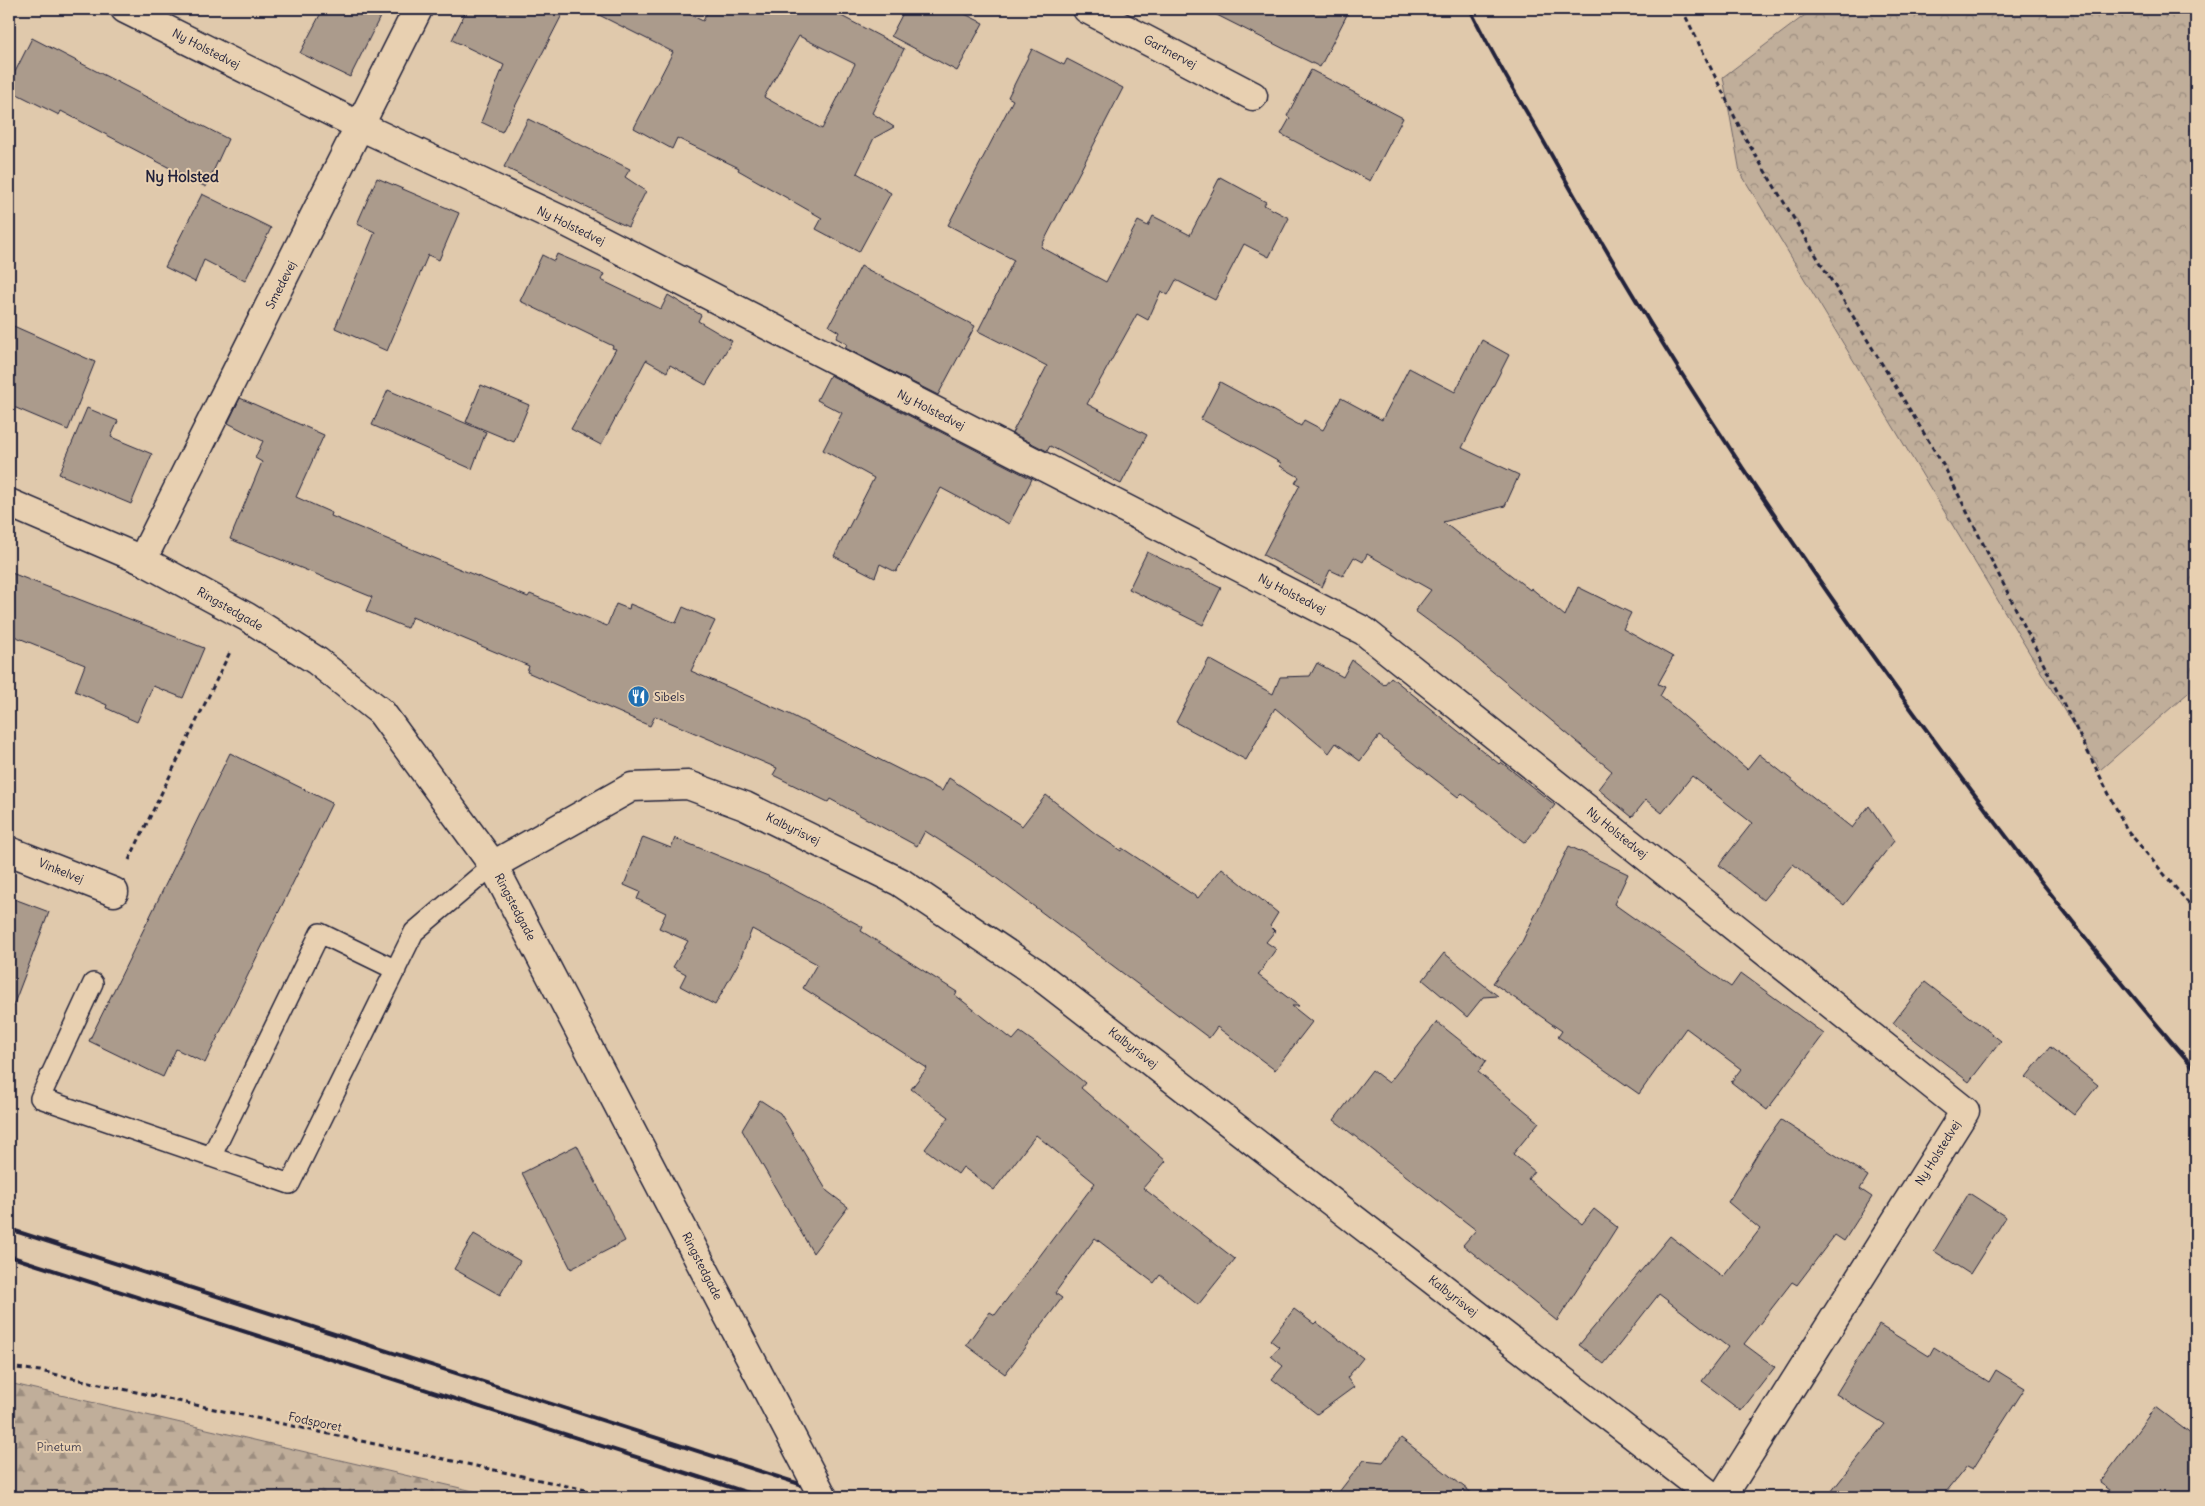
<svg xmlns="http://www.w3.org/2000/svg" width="2205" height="1506" font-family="Delius,sans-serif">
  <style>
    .forest { fill: url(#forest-firs); stroke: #71686a }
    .park { fill: url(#park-crowns); stroke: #71686a }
    .building { fill: #ab9b8c; stroke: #22223b; fill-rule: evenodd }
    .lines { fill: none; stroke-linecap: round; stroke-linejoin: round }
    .lane-casing { stroke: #22223b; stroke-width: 22 }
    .street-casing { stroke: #22223b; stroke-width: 31 }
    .secondary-casing { stroke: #22223b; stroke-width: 31 }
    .path { stroke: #22223b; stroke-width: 3; stroke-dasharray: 5 4; stroke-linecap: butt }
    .lane { stroke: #e8d0b1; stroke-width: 19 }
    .street { stroke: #e8d0b1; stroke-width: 28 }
    .secondary { stroke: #e8d0b1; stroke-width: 28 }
    .rail { stroke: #22223b; stroke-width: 4 }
    .secondary-bridge-casing { stroke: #22223b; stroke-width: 31; stroke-linecap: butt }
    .secondary-bridge { stroke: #e8d0b1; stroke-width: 28 }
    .labels { text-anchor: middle; stroke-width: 4; stroke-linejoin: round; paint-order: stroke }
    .street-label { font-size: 12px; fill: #22223b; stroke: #e8d0b1 }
    .poi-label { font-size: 12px; fill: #22223b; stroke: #e8d0b1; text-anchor: start }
    .park-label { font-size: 12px; fill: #423e4e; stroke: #e8d0b1 }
    .quarter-label { font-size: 15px; font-weight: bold; fill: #22223b; stroke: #e8d0b1 }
  </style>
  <defs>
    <pattern id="forest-firs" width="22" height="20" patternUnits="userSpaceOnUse" patternTransform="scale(1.25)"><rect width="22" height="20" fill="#c0ae9a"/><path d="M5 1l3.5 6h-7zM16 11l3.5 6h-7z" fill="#9c8d7f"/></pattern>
    <pattern id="park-crowns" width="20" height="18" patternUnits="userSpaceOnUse" patternTransform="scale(1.25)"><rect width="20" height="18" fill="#c0ae9a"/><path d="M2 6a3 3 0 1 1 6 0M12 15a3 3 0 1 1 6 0" fill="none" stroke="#9c8d7f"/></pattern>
  </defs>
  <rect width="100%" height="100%" fill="#e0c9ac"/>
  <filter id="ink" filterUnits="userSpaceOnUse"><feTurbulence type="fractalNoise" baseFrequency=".02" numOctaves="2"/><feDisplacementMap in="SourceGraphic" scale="10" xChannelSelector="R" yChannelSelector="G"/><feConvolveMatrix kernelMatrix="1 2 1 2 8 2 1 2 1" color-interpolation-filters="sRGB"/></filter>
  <g filter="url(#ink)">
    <path class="forest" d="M9,1383L499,1497H9Z"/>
    <path class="park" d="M1813,9H2196V686L2100,770L1740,172L1723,77Z"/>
    <path class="building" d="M323,9H384L350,77L300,53Z
      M467,9H565L502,132L481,122L504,65L452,40Z
      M587,9H678L703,21L709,9H828L904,49L872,113L894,127L874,138L857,173L891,193L859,252L816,229L822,218L738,170L739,168L677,138L672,149L634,128L673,52ZM799,36L855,64L822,129L764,97Z
      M905,9H955L983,23L957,71L891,36Z
      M1205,9H1350L1320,67Z
      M32,38L228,139L206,187L61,111L59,115L9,90V84Z
      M1032,49L1064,65L1067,59L1123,88L1041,247L1106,282L1138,221L1148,226L1153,216L1190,235L1220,177L1266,202L1264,205L1289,218L1269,257L1244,244L1215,300L1176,280L1168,295L1161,291L1148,320L1137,314L1087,404L1147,435L1121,484L1050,446L1047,451L1012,433L1047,366L978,331L1014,260L948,225L1013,100L1008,97Z
      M1311,70L1403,118L1370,181L1281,134L1290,118L1287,116Z
      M528,119L630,169L625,177L646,191L628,227L504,167Z
      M377,178L459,213L439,260L428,255L387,351L335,328L375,232L357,224Z
      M202,194L271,228L245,281L204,260L195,282L165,267Z
      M557,254L604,274L601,280L661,309L668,295L701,315L698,321L732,341L706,385L670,365L667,372L646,360L601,445L571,429L616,349L612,348L613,346L520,301L542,255L554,261Z
      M861,266L975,326L938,395L845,348L847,344L836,338L839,332L829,326Z
      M9,324L95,362L68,430L9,405Z
      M1482,340L1509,355L1462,448L1519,475L1505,506L1443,522L1530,590L1531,588L1565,616L1578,587L1631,613L1623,629L1673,657L1658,684L1665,687L1660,696L1747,769L1759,754L1852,828L1869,806L1894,841L1844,905L1793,864L1763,900L1719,865L1752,823L1692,776L1662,813L1646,800L1632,817L1598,789L1612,771L1457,642L1415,611L1431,590L1367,554L1363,562L1354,557L1343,576L1330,570L1322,587L1263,555L1300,485L1295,483L1299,477L1280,466L1281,463L1201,419L1220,382L1301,426L1304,420L1323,430L1341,398L1382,420L1409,368L1455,392Z
      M830,375L1032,479L1009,524L941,488L896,572L880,564L875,577L834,556L874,478L823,450L842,413L817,400Z
      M481,385L529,405L514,442L466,422Z
      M388,390L486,432L472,469L372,425Z
      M240,398L324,435L296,497L332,513L331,516L528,597L530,594L607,626L616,604L629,609L630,604L676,623L683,607L715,621L691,671L787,713L942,791L949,778L1022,826L1046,795L1096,834L1121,851L1122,848L1198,898L1222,868L1278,913L1270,926L1275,931L1266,942L1276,949L1258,975L1299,1006H1292L1312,1022L1275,1070L1217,1027L1209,1038L987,871L925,831L917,846L830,799L828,802L773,775L777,768L655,716L650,726L527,672L529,666L412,617L407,628L366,611L372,597L230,539L262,462L255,458L263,441L228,423Z
      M87,408L118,421L111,437L152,454L131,504L59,474Z
      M1147,552L1221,588L1203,625L1129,589Z
      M9,572L204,648L183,698L153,686L137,722L106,708L107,705L75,691L85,665L9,634Z
      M1209,659L1273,694L1280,677L1310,676L1317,663L1343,677L1352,660L1384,685L1391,677L1499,764L1501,762L1555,805L1525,843L1462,793L1458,797L1379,736L1360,761L1336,743L1329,753L1275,708L1246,760L1176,722Z
      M230,753L332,803L205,1063L176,1049L163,1077L89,1041Z
      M643,837L671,848L675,838L768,876L863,927L861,931L957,992L955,995L1013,1040L1020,1032L1041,1047L1085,1083L1081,1088L1166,1161L1143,1188L1235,1259L1198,1305L1160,1275L1154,1283L1095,1238L1055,1293L1062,1298L1005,1374L966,1345L990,1312L995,1315L1095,1183L1036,1135L994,1190L963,1167L958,1174L925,1149L949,1117L911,1089L927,1068L803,988L817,964L752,929L739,962L715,1005L680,986L686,974L673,967L688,941L659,928L666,913L637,899L640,892L624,885Z
      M1569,846L1628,874L1614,904L1731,987L1741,973L1824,1034L1767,1110L1731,1082L1741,1069L1686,1028L1639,1094L1558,1037L1562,1031L1493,983L1520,946Z
      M9,897L49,912L12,1009H9Z
      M1444,953L1489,989L1498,996L1483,997L1467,1017L1423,980Z
      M1925,982L2001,1041L1969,1082L1893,1023Z
      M1437,1022L1486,1061L1478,1072L1539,1122L1513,1154L1534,1171L1528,1179L1582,1224L1594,1209L1617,1227L1557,1321L1463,1245L1476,1230L1334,1120L1372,1070L1389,1083Z
      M2050,1047L2098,1085L2074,1115L2026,1077Z
      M760,1100L780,1113L827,1191L848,1207L813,1253L742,1130Z
      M1781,1120L1868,1176L1860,1189L1872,1197L1844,1241L1835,1235L1797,1285L1792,1282L1744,1344L1775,1367L1741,1411L1702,1381L1728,1347L1659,1294L1604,1364L1579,1345L1670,1236L1723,1277L1760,1229L1728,1202L1764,1143Z
      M577,1145L625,1241L571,1269L522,1173Z
      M1969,1193L2006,1217L1970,1274L1934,1251Z
      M474,1234L520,1261L500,1295L454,1269Z
      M1294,1309L1314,1324L1316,1322L1363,1358L1347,1378L1354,1387L1317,1414L1272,1379L1283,1366L1271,1356L1279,1347L1270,1340Z
      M1879,1325L1929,1356L1934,1347L1989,1382L1996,1370L2025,1388L1973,1469L1967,1466L1942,1497H1827L1885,1424L1836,1394Z
      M2155,1407L2196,1438V1497H2120L2100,1483Z
      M1401,1438L1477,1497H1335L1364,1460L1383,1462Z"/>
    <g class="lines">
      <defs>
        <path id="lane" d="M93,983L40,1098L290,1184L414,932L493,865
          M211,1157L320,933L396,970"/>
        <path id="street" d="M125,9L360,126L568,223L1364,631L1965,1111L1722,1497
          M1087,9L1253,96
          M142,560L418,9
          M9,851L114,892
          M493,865L632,787L688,785L745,806L900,882L1036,973L1713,1497"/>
        <path id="secondary" d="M9,503L142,560L247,617L317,661L381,712L493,865L757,1371"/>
      </defs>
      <use href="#lane" class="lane-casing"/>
      <use href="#street" class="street-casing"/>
      <use href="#secondary" class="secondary-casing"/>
      <path class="path" d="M1682,9L1745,138L1945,468L2127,830L2196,912
        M129,860L231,650
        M9,1367L40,1371L618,1497"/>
      <use href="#lane" class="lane"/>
      <use href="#street" class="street"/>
      <use href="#secondary" class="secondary"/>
      <path class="rail" d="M1470,9C1489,49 1513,89 1536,128C1573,194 1611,259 1650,323C1741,471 1839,612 1942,751C2023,860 2106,968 2196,1070
        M9,1229L840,1497
        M9,1256L761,1497"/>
      <defs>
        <path id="secondary-bridge" d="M757,1371L823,1497"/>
      </defs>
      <use href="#secondary-bridge" class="secondary-bridge-casing"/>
      <use href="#secondary-bridge" class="secondary-bridge"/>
    </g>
  </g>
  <defs>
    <symbol id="restaurant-disc" viewBox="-11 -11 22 22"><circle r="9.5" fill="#1f6fb2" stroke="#e8d0b1"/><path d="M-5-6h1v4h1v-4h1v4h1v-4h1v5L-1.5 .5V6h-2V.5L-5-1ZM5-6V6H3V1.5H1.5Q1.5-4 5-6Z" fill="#fff"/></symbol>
  </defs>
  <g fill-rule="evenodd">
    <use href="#restaurant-disc" x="626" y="684" width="25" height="25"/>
  </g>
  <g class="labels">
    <g class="street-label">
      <text transform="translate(206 49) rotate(27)" y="4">Ny Holstedvej</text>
      <text transform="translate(1170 52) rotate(28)" y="4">Gartnervej</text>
      <text transform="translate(571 226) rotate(26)" y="4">Ny Holstedvej</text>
      <text transform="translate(281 285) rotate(-63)" y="4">Smedevej</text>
      <text transform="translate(931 410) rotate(27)" y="4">Ny Holstedvej</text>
      <text transform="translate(1292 594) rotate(27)" y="4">Ny Holstedvej</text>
      <text transform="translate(230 609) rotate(30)" y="4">Ringstedgade</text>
      <text transform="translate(793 829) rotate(26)" y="4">Kalbyrisvej</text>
      <text transform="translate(1617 833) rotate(39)" y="4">Ny Holstedvej</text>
      <text transform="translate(61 871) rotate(22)" y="4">Vinkelvej</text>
      <text transform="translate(515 907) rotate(62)" y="4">Ringstedgade</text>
      <text transform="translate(1133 1048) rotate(38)" y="4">Kalbyrisvej</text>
      <text transform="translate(1938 1153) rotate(-58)" y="4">Ny Holstedvej</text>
      <text transform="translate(702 1266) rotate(63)" y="4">Ringstedgade</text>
      <text transform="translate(1453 1296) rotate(38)" y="4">Kalbyrisvej</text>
      <text transform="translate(315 1422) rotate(12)" y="4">Fodsporet</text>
    </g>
    <g class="poi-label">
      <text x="654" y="701">Sibels</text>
    </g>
    <g class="park-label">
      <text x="59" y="1451">Pinetum</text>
    </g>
    <g class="quarter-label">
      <text x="182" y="182">Ny Holsted</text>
    </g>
  </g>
  <rect width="2205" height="1506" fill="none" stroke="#e8d0b1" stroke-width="30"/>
  <rect x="15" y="15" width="2175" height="1476" fill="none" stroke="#22223b" stroke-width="2" filter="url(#ink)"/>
</svg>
